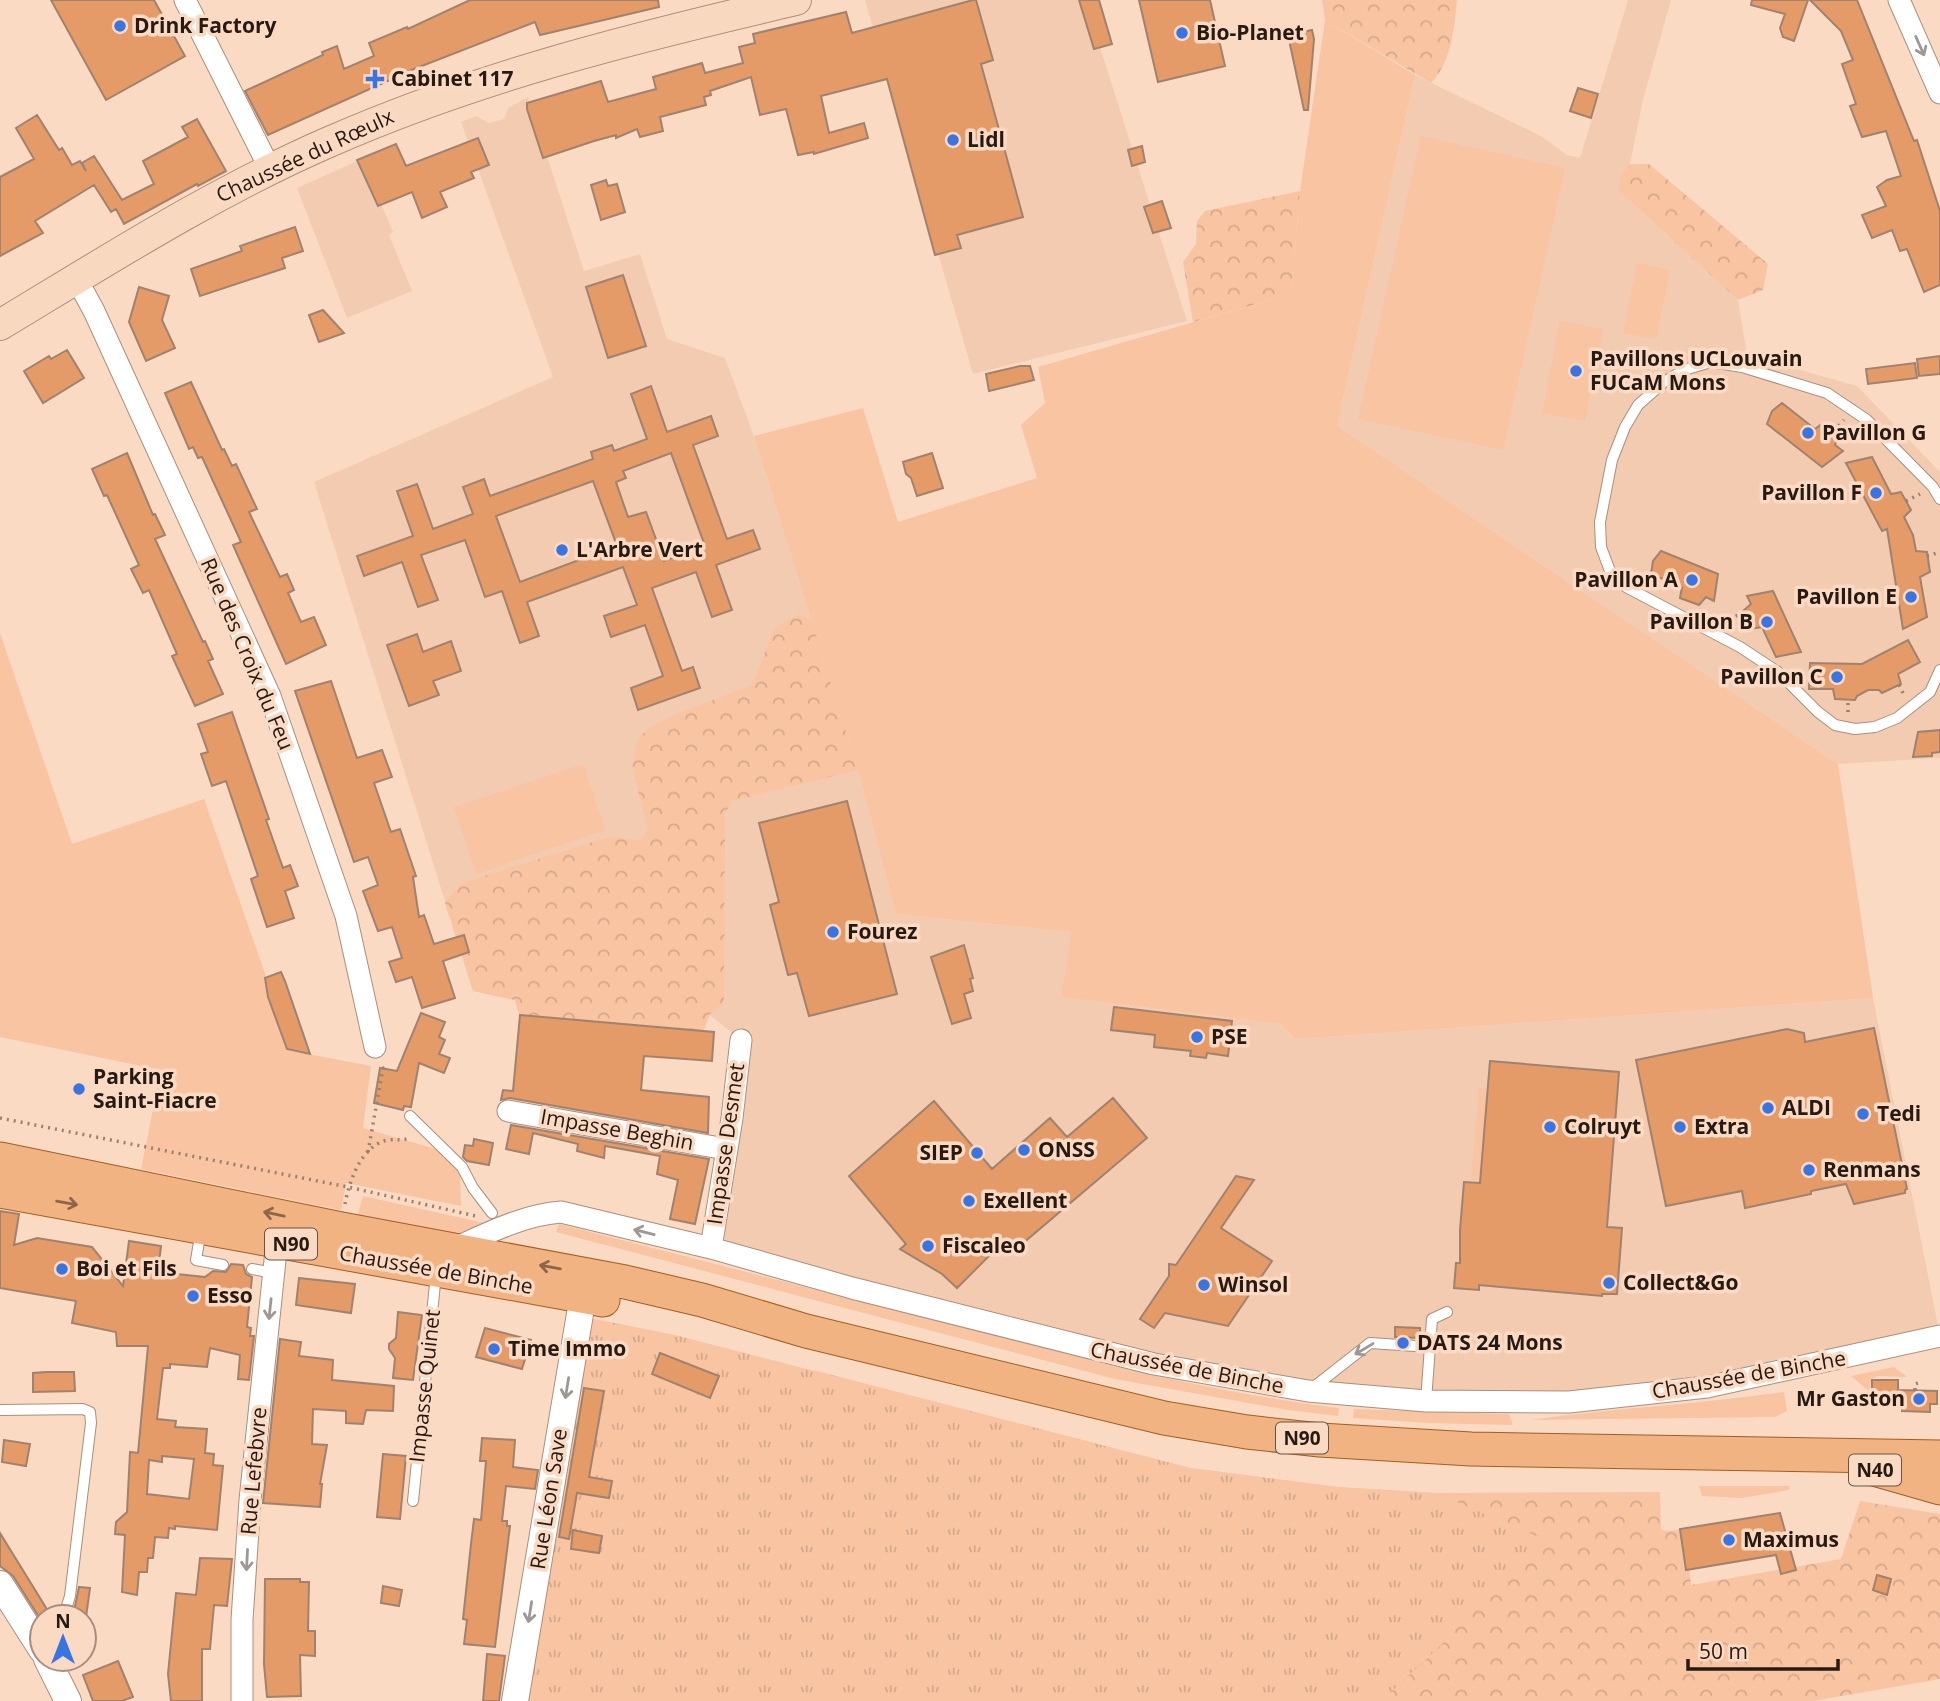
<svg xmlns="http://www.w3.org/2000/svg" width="1940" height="1701" font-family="'Open Sans',sans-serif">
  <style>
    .built { fill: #f3cbb1 }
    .grass { fill: #f8c4a2 }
    .forest { fill: url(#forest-crowns) }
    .park { fill: url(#park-tufts) }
    .building { fill: #e49b68; stroke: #a0826e; stroke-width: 2; fill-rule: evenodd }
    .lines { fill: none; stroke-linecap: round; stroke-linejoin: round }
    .service-casing { stroke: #ac8e7a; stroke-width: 12 }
    .minor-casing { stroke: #ac8e7a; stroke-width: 23 }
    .tertiary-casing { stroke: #ac8e7a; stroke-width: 28 }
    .secondary-casing { stroke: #ac8e7a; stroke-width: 32 }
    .primary-casing { stroke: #a35d24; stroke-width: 35 }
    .path { stroke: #998172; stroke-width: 3.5; stroke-dasharray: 2 5; stroke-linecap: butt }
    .service { stroke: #fff; stroke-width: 10 }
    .minor { stroke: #fff; stroke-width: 21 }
    .tertiary { stroke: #fff; stroke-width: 26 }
    .secondary { stroke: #f8d9c0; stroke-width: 30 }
    .primary { stroke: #f1b381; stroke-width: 33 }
    .oneway { stroke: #9d9894 }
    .oneway2 { stroke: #8c664a }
    .poi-dot { fill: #3974e3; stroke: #fbdac4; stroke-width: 2.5 }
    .labels { text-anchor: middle; stroke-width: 7; stroke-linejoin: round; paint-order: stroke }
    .shield { fill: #fbdac4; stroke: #665447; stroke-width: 2 }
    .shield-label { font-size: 19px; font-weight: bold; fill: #261a12 }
    .poi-label { font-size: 21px; font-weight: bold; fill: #261a12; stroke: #fbdac4; text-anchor: start }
    .street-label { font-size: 21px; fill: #261a12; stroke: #fbdac4 }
  </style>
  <defs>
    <pattern id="forest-crowns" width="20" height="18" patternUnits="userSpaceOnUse" patternTransform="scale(1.75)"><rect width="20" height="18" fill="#f8c4a2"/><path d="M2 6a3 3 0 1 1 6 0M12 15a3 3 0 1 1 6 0" fill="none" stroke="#d4a88a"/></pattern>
    <pattern id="park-tufts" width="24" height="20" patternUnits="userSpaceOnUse" patternTransform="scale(1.75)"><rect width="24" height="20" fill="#f8c4a2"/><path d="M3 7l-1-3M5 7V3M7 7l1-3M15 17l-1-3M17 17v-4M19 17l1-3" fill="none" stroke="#d4a88a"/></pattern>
  </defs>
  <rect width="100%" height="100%" fill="#fbdac4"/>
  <path class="built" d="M865,0H1085L1187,321L973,374Z
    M1628,0H1671L1643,100L1630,164L1621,174L1617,189L1738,300L1747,355L1857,386L1940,472V758L1838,764L1337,426L1415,75L1541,136L1567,155L1580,158Z
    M528,97L584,271L640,254L667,339L725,358L754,436L858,770L896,914L1073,932L1061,997L1280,1024L1295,1039L1873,998L1940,1336L1569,1402L1308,1391L711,1248L741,1040L710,1015L702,1034L524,1032L515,1000L473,991L314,482L553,377L461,122L476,116L489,123L504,119L508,108Z
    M362,159L393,232L389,235L412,291L347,318L297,188Z"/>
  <path class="grass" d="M1325,20L1415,75L1337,426L1838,764L1873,998L1295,1039L1280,1024L1061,997L1072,932L896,914L858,770L754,436L863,408L898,522L1037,478L1021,425L1045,403L1038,367L1291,294L1300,191Z
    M1421,136L1565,168L1503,450L1358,419Z
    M1637,263L1670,270L1656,339L1623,333Z
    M1560,321L1603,329L1585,421L1542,413Z
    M0,633L72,844L204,799L292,1051L371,1066L363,1128L439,1150L460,1171L461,1206L346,1183L341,1210L141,1169L161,1070L0,1037Z
    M583,764L605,830L476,874L454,807Z
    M1479,1088L1490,1089L1482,1180L1471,1179Z
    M363,1196L484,1223L451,1241L357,1217Z
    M559,1224L1118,1367C1191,1384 1264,1399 1339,1408L1338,1416L1288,1410L1115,1379L556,1232Z
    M1894,1367L1907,1377L1878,1376L1872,1379L1869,1391L1851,1376Z
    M1784,1392L1787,1411L1775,1417L1531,1420C1615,1408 1700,1404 1784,1392Z
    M1354,1409L1509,1414L1513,1425L1430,1423L1353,1418Z
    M1699,1486H1789V1490L1742,1498L1702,1496Z"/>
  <path class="forest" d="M1322,0H1457C1454,29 1452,61 1431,83L1325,20Z
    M1630,164H1649L1768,264L1763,290L1738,300L1617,189L1621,174Z
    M1300,191L1291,294L1193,322L1183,262L1196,244L1197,221L1205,211Z
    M799,615L811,619L858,770L732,801L725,814L724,1002L709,1015L702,1034L524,1032L515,1000L473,991L445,903L462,883L609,837L640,840L648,830L632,766L638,739L650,727L674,715L752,685L775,627Z
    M813,1370L1190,1468L1337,1487L1436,1493L1660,1492L1661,1530L1671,1531L1684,1528L1691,1585L1841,1559L1860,1501L1940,1514V1679L1813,1701H1356Z"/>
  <path class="park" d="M579,1316L675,1335L1190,1468L1337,1487L1436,1493L1543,1539L1437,1649L1381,1701H515Z"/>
  <path class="building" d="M51,0H154L185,56L106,100Z
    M470,0H658L659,7L540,35L535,22L414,69L268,135L245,91L323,55L322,52L337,46L344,69L374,56L369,43L407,27L408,29Z
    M973,0H976L993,60L981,64L1023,217L957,235L961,248L935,255L887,79L821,96L829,133L864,123L868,138L814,154V152L798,155L786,109L760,115L751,77L710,91L711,95L704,97L706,105L660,117L663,131L640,137L637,129L616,138V135L594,141L543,158L527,109V103L601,81L608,102L656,89L653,77L702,63L705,73L743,63L739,47L755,43L753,34L846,12L852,33Z
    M1079,0H1099L1112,44L1094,49Z
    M1139,0H1210L1225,66L1158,82Z
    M1752,0H1808L1794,41L1783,37L1780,28L1785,14L1751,5Z
    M1810,0H1857L1914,141L1917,140L1940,211V285L1924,292L1907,249L1900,251L1892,230L1872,238L1862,215L1886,206L1877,187L1887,180L1901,176L1886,131L1862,137L1850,106L1856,104L1842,64L1853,60L1841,31Z
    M1312,30L1314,39L1308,110H1304L1288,35Z
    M1578,88L1598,94L1591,118L1570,111Z
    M37,115L59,150L62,148L72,165L80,161L86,171L82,163L94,156L122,200L154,184L143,161L188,137L182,127L197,119L226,171L198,186L197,184L124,224L116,209L111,212L94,185L35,221L43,233L0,256V177L34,159L16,128Z
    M478,138L489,165L471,172L474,178L440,192L447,207L422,218L412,192L378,206L357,160L396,144L406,166Z
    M1142,146L1145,162L1132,166L1128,150Z
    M606,180L608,186L617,184L625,212L601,220L591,185Z
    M1162,201L1171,228L1153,233L1144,207Z
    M295,227L303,251L282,258L285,268L200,296L191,269L242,251L240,246Z
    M623,275L646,346L608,358L586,287Z
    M139,287L169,296L162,320L175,348L146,361L129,322Z
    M323,310L344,333L319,342L309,315Z
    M67,350L84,378L43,403L24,371L49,356L51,359Z
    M1940,356V374L1919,376L1917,359Z
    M1915,363L1917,378L1868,384L1866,369Z
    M1020,366H1030L1034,380L989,391L986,374Z
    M191,382L222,450L224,449L232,466L236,464L257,509L249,512L280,577L287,574L294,590L288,593L301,622L314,617L326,645L286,664L233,545L241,542L202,457L198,458L193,447L189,449L165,393Z
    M651,386L667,432L711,416L718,436L693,445L727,539L753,530L760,549L716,565L732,610L712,617L696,572L652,588L682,671L693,667L700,688L638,710L631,688L663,676L645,625L611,637L604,616L637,605L623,567L527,602L539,636L520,643L502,591L485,597L465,540L421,555L438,600L418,607L402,562L364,576L357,556L413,536L397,491L417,484L433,529L473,514L463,487L484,479L490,496L593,459L591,452L612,445L614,451L647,439L631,394ZM671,453L705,546L664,561L646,512L628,517L616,482L626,478L623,471ZM593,481L617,546L520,582L496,516Z
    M1782,403L1815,429L1823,423L1839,435L1835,445L1843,451L1822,467L1767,424L1772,411Z
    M127,453L153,515L155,514L165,535L155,539L203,642L205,641L213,659L208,661L223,694L195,706L172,656L177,654L149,590L143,593L131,569L139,565L107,495L104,496L92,469Z
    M932,453L943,488L917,496L911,478L906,474L903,462Z
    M1872,457L1891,494L1901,492L1911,510L1904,517L1913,535L1916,551L1927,552L1930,572L1920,577L1927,617L1903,629L1887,529L1882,531L1846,463Z
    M1661,551L1718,574L1714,601L1706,597L1699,605L1680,598L1682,587L1651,574L1653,561Z
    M1773,591L1801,652L1776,657L1762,627L1751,629L1743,611L1751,604L1747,596Z
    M417,634L423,652L451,641L461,671L433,681L439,695L409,706L387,645Z
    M1908,640L1920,662L1898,674L1901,684L1882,693L1879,690H1868L1857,696L1855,700L1835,699L1833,689H1809L1810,663L1862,664Z
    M331,681L357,758L382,750L392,777L374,783L391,832L400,829L416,876L413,877L419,917L424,915L434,944L464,935L469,952L443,961L455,998L422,1008L412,977L396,982L389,962L402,958L392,927L378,931L363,891L378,885L368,857L354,862L295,691Z
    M232,712L269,819L266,820L283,868L290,865L298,886L285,891L294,918L267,927L251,879L258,876L226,781L212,786L201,754L208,752L198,724Z
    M1940,730V752L1932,753V756L1913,757L1918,732Z
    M847,801L897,994L809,1016L797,973L788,975L770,905L779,902L759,823Z
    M964,945L973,978L970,979L973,991L964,994L971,1018L952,1024L931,957Z
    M281,972L285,981L310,1054L287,1049L268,997L265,978Z
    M1114,1007L1232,1021L1228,1056L1207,1053L1206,1058L1190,1056L1191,1051L1154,1047L1155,1035L1111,1030Z
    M421,1013L445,1022L439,1037L445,1040L439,1054L450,1058L444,1073L419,1063L411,1107L404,1106L403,1110L374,1103L380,1068L397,1071Z
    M520,1015L714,1032L712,1061L644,1056L641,1090L709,1097L708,1133L510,1098L501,1100L503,1090L513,1091Z
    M1874,1028L1907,1189L1905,1190V1193L1854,1204L1846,1184L1811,1191V1194L1745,1208L1742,1191L1666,1206L1636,1060L1787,1029L1804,1033L1805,1042Z
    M1490,1061L1619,1072L1607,1227L1622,1228L1617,1294H1602V1296L1479,1285V1290L1454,1288L1456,1263H1460V1230L1464,1182L1480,1183Z
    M1113,1098L1147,1138L1015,1250L1006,1239L957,1288L942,1274L900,1249L906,1244L849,1176L934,1101L992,1169L1050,1118L1067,1137Z
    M511,1125L709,1159L695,1224L670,1219L678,1180L657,1174L660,1156L605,1146L604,1158L577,1151L578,1144L533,1133L529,1154L506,1149Z
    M474,1139L493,1143L489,1165L467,1161L463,1157L465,1145L473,1146Z
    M1236,1176L1254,1180L1221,1228L1272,1261L1228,1326L1165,1313L1154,1328L1140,1319L1169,1276V1264L1176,1265Z
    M0,1211L19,1214L14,1245L37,1238L92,1247L123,1286L129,1241L161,1246L158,1272L205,1277L213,1271L226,1272L231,1264L243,1265L246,1274L252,1277L247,1327L251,1328L250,1336H254L249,1380L238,1379L240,1355L210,1348L207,1367L170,1364V1368H163L157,1419L176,1421L175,1427L207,1429L205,1453L214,1454L213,1465L223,1466L217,1530L175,1526V1529L169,1528L168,1538L155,1537L153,1558H148L147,1572H139L137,1595L122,1592L125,1535L115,1534L116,1522L127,1512L130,1452L138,1453L148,1346H117L116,1332L72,1323L76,1301L0,1288ZM162,1456L194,1459L189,1499L147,1494L149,1460L162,1462Z
    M299,1278L355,1284L351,1313L296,1305Z
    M398,1312L422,1315L413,1380L393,1378L395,1358L389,1349V1344L396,1338Z
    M1395,1327L1420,1328V1338L1395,1337Z
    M485,1328L531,1340L522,1369L476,1357Z
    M280,1339L301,1342L299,1356L333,1360L332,1380L394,1386L393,1411L366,1410L363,1424L346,1423V1411L313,1409L312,1444L327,1445L320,1484H322L320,1507L263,1503Z
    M660,1353L719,1376L710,1398L652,1374Z
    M46,1372H74L75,1391L33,1392V1373Z
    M1872,1380H1898V1390L1937,1391V1404H1930V1412L1902,1411V1405H1872Z
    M584,1388L604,1391L589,1477L612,1481L609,1498L577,1493L569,1539L559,1537Z
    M482,1438L515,1440L513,1467L538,1470L535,1489L506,1486L502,1521H507V1526H510L495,1647L464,1644L467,1620L463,1619L471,1544L474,1519L481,1520L486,1461H480Z
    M4,1440L30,1444L26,1466L2,1462Z
    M383,1454L406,1456L400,1519L377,1517Z
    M1780,1513L1796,1570L1781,1574L1776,1555L1686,1570L1680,1529Z
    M573,1530L602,1536L599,1553L571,1549Z
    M0,1533L48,1611L39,1617L13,1576L0,1566Z
    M200,1558L232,1559L227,1606L214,1605L210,1649H202V1701H171L168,1674L176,1593L196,1595Z
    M1877,1575L1891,1579L1887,1595L1873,1590Z
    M265,1579H300V1582H309L308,1631H315V1656L300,1655L301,1696L267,1697L264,1664Z
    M383,1586L402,1590L399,1606L381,1603Z
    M79,1587L90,1588L86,1617H69L74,1611Z
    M487,1654L505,1656L499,1701H483Z
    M118,1661L133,1697L122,1701H93L83,1675Z"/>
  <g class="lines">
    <defs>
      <path id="service" d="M1940,499L1933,487L1867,420L1827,393L1742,367L1711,362L1684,370L1664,382L1638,405L1625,427L1612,460L1600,522L1601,547L1610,571L1626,587L1740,647L1778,672L1818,712L1835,725L1855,729L1875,727L1897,718L1930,692L1940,670
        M410,1116L462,1167L473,1188L492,1213
        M201,1230L196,1260L223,1265
        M252,1269L274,1273
        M1310,1390L1370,1343L1430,1347
        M1426,1401L1432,1319L1447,1312
        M0,1410L83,1409L90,1412L91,1423L70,1596L66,1609L59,1617
        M413,1501L436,1274"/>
      <path id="minor" d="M185,0L270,169
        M1899,0L1940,93
        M76,278L94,311L270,696L346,916L375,1047
        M508,1111L726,1149
        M711,1248L732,1118L741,1040
        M452,1249C487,1234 522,1215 561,1212L711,1248L852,1288L1154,1364L1308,1391L1426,1401L1569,1402L1707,1387L1940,1336
        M242,1701V1620L250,1500L277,1241"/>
      <path id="tertiary" d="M0,1584L42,1650
        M47,1659L68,1701
        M515,1701L583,1296"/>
      <path id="secondary" d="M0,325C108,260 214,192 329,142C479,76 637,37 796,0"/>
      <path id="primary" d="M0,1159L341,1229L625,1282L702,1300L806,1331L1164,1418L1247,1432L1320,1440L1471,1449L1940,1457
        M0,1191L603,1300
        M1870,1468L1940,1488"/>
    </defs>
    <use href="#service" class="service-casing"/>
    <use href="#minor" class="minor-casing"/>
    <use href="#tertiary" class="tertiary-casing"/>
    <use href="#secondary" class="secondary-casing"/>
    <use href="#primary" class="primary-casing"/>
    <path class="path" d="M1834,431L1844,420
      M1906,501L1920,494
      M1927,556L1940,552
      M1723,622L1743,613
      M1899,685L1904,695
      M1848,712V700
      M0,1118L348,1187L476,1216
      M368,1152L383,1068H381
      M345,1204C349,1182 361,1145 388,1140C396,1139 402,1141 410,1138
      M1915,1390V1384L1918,1383"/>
    <use href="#service" class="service"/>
    <use href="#minor" class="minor"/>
    <use href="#tertiary" class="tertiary"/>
    <use href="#secondary" class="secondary"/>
    <use href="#primary" class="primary"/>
  </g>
  <defs><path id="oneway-shaft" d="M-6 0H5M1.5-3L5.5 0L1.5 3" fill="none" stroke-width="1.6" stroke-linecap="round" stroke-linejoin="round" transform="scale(1.75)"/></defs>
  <g class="oneway">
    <use href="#oneway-shaft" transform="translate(1920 46) rotate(66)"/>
    <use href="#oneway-shaft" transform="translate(644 1232) rotate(-166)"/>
    <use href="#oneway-shaft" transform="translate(270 1309) rotate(96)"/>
    <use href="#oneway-shaft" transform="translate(1364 1349) rotate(149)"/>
    <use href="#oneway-shaft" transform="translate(567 1388) rotate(99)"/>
    <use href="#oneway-shaft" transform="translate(247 1560) rotate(93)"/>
    <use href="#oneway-shaft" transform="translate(530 1612) rotate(99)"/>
  </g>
  <g class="oneway2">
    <use href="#oneway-shaft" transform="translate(67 1203) rotate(10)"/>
    <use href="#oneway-shaft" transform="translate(274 1214) rotate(-168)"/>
    <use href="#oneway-shaft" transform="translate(550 1267) rotate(-170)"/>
  </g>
  <g class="poi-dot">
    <circle cx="120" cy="26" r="7"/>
    <circle cx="1182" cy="33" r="7"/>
    <path d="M371.5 68.5h7v7h7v7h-7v7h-7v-7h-7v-7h7z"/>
    <circle cx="953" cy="140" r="7"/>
    <circle cx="1576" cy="371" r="7"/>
    <circle cx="1808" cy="433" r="7"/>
    <circle cx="1876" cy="493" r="7"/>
    <circle cx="562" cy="550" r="7"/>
    <circle cx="1692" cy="580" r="7"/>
    <circle cx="1911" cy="597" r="7"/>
    <circle cx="1767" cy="622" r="7"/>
    <circle cx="1837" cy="677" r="7"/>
    <circle cx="833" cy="932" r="7"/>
    <circle cx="1197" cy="1037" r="7"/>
    <circle cx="79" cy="1089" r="7"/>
    <circle cx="1768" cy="1108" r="7"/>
    <circle cx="1863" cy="1114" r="7"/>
    <circle cx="1550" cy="1127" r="7"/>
    <circle cx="1680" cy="1127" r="7"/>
    <circle cx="1024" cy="1150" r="7"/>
    <circle cx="977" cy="1153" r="7"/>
    <circle cx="1809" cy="1170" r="7"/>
    <circle cx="969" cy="1201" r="7"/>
    <circle cx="928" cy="1246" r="7"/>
    <circle cx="62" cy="1269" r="7"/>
    <circle cx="1609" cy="1283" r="7"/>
    <circle cx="1204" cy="1285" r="7"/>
    <circle cx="193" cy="1296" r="7"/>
    <circle cx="1403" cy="1343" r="7"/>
    <circle cx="494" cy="1349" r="7"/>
    <circle cx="1919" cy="1399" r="7"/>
    <circle cx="1729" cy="1540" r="7"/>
  </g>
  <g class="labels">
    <g class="shield">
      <rect x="265" y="1228.5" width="52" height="31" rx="5"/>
      <rect x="1276" y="1422.5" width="52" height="31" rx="5"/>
      <rect x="1849" y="1454.5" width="52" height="31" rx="5"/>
    </g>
    <g class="shield-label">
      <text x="291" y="1251">N90</text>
      <text x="1302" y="1445">N90</text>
      <text x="1875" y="1477">N40</text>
    </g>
    <g class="poi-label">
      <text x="134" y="33">Drink Factory</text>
      <text x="1196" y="40">Bio-Planet</text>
      <text x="391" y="86">Cabinet 117</text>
      <text x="967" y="147">Lidl</text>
      <text x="1590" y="366">Pavillons UCLouvain<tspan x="1590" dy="24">FUCaM Mons</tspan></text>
      <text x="1822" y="440">Pavillon G</text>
      <text x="1862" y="500" text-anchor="end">Pavillon F</text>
      <text x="576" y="557">L'Arbre Vert</text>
      <text x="1678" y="587" text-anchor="end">Pavillon A</text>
      <text x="1897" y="604" text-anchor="end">Pavillon E</text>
      <text x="1753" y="629" text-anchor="end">Pavillon B</text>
      <text x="1823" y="684" text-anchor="end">Pavillon C</text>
      <text x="847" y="939">Fourez</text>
      <text x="1211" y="1044">PSE</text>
      <text x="93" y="1084">Parking<tspan x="93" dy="24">Saint-Fiacre</tspan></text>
      <text x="1782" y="1115">ALDI</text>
      <text x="1877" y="1121">Tedi</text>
      <text x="1564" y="1134">Colruyt</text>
      <text x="1694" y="1134">Extra</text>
      <text x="1038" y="1157">ONSS</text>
      <text x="963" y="1160" text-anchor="end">SIEP</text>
      <text x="1823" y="1177">Renmans</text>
      <text x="983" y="1208">Exellent</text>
      <text x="942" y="1253">Fiscaleo</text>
      <text x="76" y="1276">Boi et Fils</text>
      <text x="1623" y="1290">Collect&amp;Go</text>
      <text x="1218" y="1292">Winsol</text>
      <text x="207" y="1303">Esso</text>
      <text x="1417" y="1350">DATS 24 Mons</text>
      <text x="508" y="1356">Time Immo</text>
      <text x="1905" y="1406" text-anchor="end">Mr Gaston</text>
      <text x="1743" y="1547">Maximus</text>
    </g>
    <g class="street-label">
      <text transform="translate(305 156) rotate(-25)" y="7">Chaussée du Rœulx</text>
      <text transform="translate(247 654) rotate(67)" y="7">Rue des Croix du Feu</text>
      <text transform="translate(617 1130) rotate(10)" y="7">Impasse Beghin</text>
      <text transform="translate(726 1144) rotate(-82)" y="7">Impasse Desmet</text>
      <text transform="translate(436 1270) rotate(10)" y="7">Chaussée de Binche</text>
      <text transform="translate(1187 1368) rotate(11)" y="7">Chaussée de Binche</text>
      <text transform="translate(1749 1375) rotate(-10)" y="7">Chaussée de Binche</text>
      <text transform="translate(425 1386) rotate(-84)" y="7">Impasse Quinet</text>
      <text transform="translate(254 1471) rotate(-85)" y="7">Rue Lefebvre</text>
      <text transform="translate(549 1499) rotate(-81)" y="7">Rue Léon Save</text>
    </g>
  </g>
  <g transform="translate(63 1638)"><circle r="33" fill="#fbdac4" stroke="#a68d7d" stroke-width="2"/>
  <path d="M0-5L12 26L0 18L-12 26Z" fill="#3974e3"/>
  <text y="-10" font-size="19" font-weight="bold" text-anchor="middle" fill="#261a12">N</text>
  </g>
  <path d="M1688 1659v10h150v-10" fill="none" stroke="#261a12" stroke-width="3.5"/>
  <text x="1699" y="1659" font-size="21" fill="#261a12" stroke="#fbdac4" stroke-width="5" paint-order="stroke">50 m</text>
</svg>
